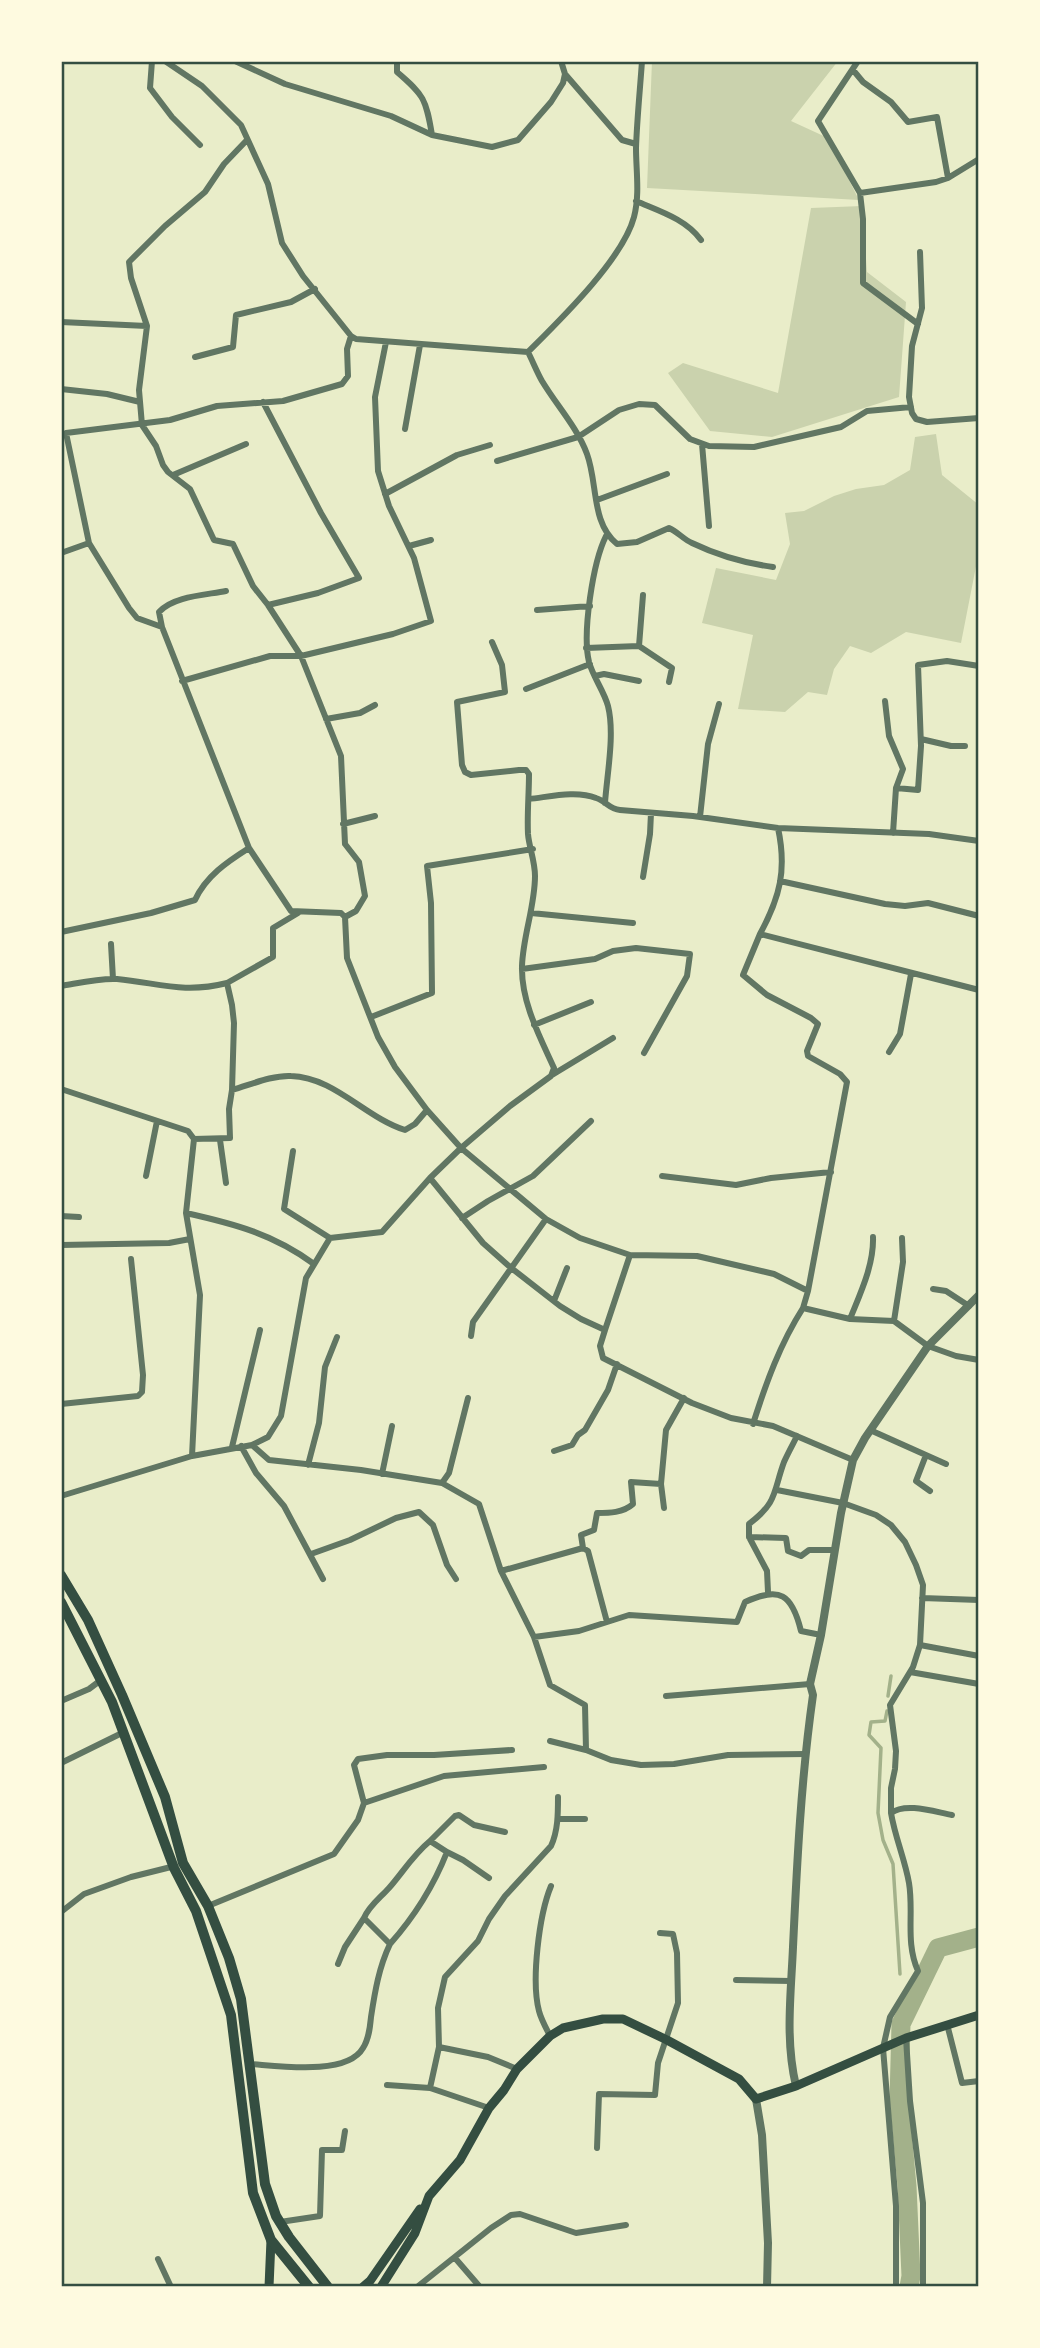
<svg xmlns="http://www.w3.org/2000/svg" width="1040" height="2348" font-family="'Libre Baskerville',serif">
  <style>
    .green { fill: #cad2ad }
    .lines { fill: none; stroke-linecap: round; stroke-linejoin: round }
    .stream { stroke: #a3b18a; stroke-width: 3.5 }
    .river { stroke: #a3b18a; stroke-width: 19 }
    .minor { stroke: #617663; stroke-width: 6 }
    .tertiary { stroke: #617663; stroke-width: 8 }
    .secondary { stroke: #344e41; stroke-width: 9 }
    .primary { stroke: #344e41; stroke-width: 10 }
    .neatline { fill: none; stroke: #344e41; stroke-width: 2.5 }
  </style>
  <rect width="100%" height="100%" fill="#e9edc9"/>
  <path class="green" d="M652,61H838L791,121L828,138L859,200L647,188Z
    M862,206L867,272L906,302L899,397L772,437L710,431L668,373L683,363L778,393L811,208Z
    M936,434L942,475L979,505V551L961,643L906,632L871,653L850,646L834,669L827,695L808,692L785,712L738,709L753,635L702,623L716,568L776,580L790,544L785,513L804,511L834,496L856,489L884,485L910,470L915,437Z"/>
  <g class="lines">
    <path class="stream" d="M888,1696L891,1676
      M887,1711L885,1721L871,1722L869,1735L881,1748L878,1813L883,1840L893,1864L900,1974"/>
    <path class="river" d="M909,2287L911,2276L907,2186L899,2099L901,2024L938,1948L979,1937"/>
    <path class="minor" d="M152,61L150,88L172,117L200,145
      M165,61L202,86L241,125L268,184L282,243L303,276L351,336L356,339L528,352C559,321 623,259 634,217C640,194 636,171 636,148C637,119 640,90 642,61
      M235,61L285,84L391,116L432,135
      M397,61V72C424,95 426,99 432,135L492,147L518,140L551,102L563,83L565,74L622,140L636,144
      M561,61L565,74
      M858,61L818,121L860,193L863,219V283L918,324
      M853,70L863,82L891,102L908,122L937,117L948,178
      M246,141L224,164L205,192L165,226L129,262L131,278L147,326L139,390L142,425L156,446L163,465L168,472L190,489L214,540L233,544L253,586L268,605L301,656L341,756L345,844L359,862L365,896L356,911L345,917
      M860,193L936,182L948,178L979,159
      M636,201C659,211 686,219 701,240
      M920,252L922,308L912,346L909,397L912,413L916,419L927,422L979,418
      M61,322L147,326
      M528,352C533,362 537,372 542,381C557,406 577,427 587,454C598,484 591,523 617,544L637,542L669,528C678,532 683,539 692,543C719,556 744,563 773,567
      M195,357L233,347L236,315L291,302L315,289
      M61,389L107,394L140,402
      M263,402L321,513L359,578L318,593L268,605
      M405,429L420,345
      M702,444L709,526
      M497,461L578,437L619,410L639,404L655,405L690,439L709,446L754,447L841,427L867,411L911,407
      M173,475L246,444
      M385,494L457,455L490,445
      M597,500L667,474
      M89,543L66,433L170,420L217,406L283,401L342,384L348,376L347,349L351,336
      M409,546L431,540
      M61,553L89,543L129,608L137,618L162,627L249,848C227,862 206,876 195,900L151,913L61,932
      M643,595L639,646L672,668L669,682
      M537,610L590,606
      M162,627L159,612C173,596 206,595 226,591
      M492,642L502,665L505,692L457,702L462,765L465,772L471,775L519,770H526L529,774C529,794 527,814 528,834C529,847 535,861 535,876C535,906 523,936 522,966C521,1002 540,1037 554,1068L551,1076L510,1106L461,1148L546,1219
      M586,648L639,646
      M595,676L604,674L639,681
      M182,681L270,656H301L393,634L431,621L414,558L389,506L378,471L375,397L386,342
      M526,689L590,664
      M885,701L889,736L903,769L896,788
      M326,719L360,713L375,705
      M921,739L951,746H965
      M529,799C549,797 576,790 596,798C606,801 609,809 620,810L693,816L778,828L929,834L979,841
      M605,803C607,774 615,734 608,706C604,691 593,677 589,662C582,633 593,562 606,536
      M700,817L708,744L719,704
      M343,824L375,816
      M778,828C787,870 780,897 760,934L979,990
      M893,833L896,788L918,790L921,746L918,665L947,661L979,666
      M249,848L291,911L341,913L345,917L347,958L378,1037L395,1067L427,1110L461,1148L430,1178
      M643,877L650,834L651,813
      M780,881L885,904L905,906L928,903L979,916
      M531,913L633,923
      M760,934L743,975L767,995L811,1018L818,1024L807,1051L808,1056L840,1074L847,1082L808,1291
      M111,944L113,979
      M522,969L595,959L613,951L636,948L690,954L687,976L644,1053
      M227,983L273,957V928L298,913
      M61,986C79,983 99,978 117,979C159,983 183,994 227,983L232,1005L234,1023L232,1090C250,1085 272,1075 291,1076C334,1077 366,1118 405,1130L415,1124L427,1110
      M371,1017L432,993L431,903L427,866L533,849
      M534,1025L591,1002
      M889,1052L900,1034L911,974
      M552,1075L613,1038
      M61,1089L188,1131L194,1139L186,1213L200,1295L192,1456
      M194,1139L230,1138L229,1109L232,1090
      M220,1140L226,1183
      M293,1151L284,1209L330,1238
      M146,1176L157,1121
      M662,1176L736,1185L771,1178L831,1172
      M186,1213C235,1224 273,1234 314,1264
      M61,1216L79,1217
      M462,1218L488,1201L533,1176L591,1121
      M61,1245L169,1243L190,1239
      M933,1289L946,1291L969,1306
      M554,1301L567,1268
      M850,1319C860,1294 874,1265 873,1237
      M894,1321L903,1262L902,1238
      M605,1330L630,1255
      M471,1336L473,1322L546,1219L580,1238L630,1255L697,1256L774,1274L808,1291L803,1308L850,1319L894,1321L928,1346L956,1356L979,1360
      M61,1404L138,1396L142,1392L143,1375L131,1259
      M753,1424C766,1383 780,1344 803,1308
      M870,1430L946,1464
      M252,1445L269,1460L361,1470L442,1483L479,1504L501,1571L534,1637L550,1685L585,1705L586,1750L611,1760L641,1765L674,1764L728,1755L806,1754
      M241,1446L256,1473L284,1506L323,1579
      M232,1447L260,1330
      M554,1451L572,1445L578,1435L585,1430L608,1390L617,1364
      M926,1455L916,1481L930,1491
      M308,1465L319,1423L325,1367L337,1337
      M382,1474L392,1426
      M442,1483L449,1473L468,1398
      M777,1490L843,1503L876,1515L891,1525L905,1542L916,1565L923,1585L920,1645L913,1667L890,1705L896,1751L895,1769L891,1788V1813
      M61,1496L192,1456L252,1445L268,1437L281,1416L306,1278L330,1238L382,1232L430,1178L483,1243L510,1267L560,1306L581,1319L605,1330L600,1346L603,1358L692,1403L731,1418L773,1426L853,1460
      M664,1508L661,1484L666,1430L684,1398
      M749,1537L786,1538L788,1551L801,1556L809,1550H835
      M583,1548L581,1535L594,1530L597,1513C609,1513 623,1513 633,1504L631,1482L661,1484
      M311,1554L350,1540L396,1518L419,1512L433,1525L447,1565L456,1579
      M501,1571L583,1548L588,1551L607,1622
      M768,1592L767,1571L749,1537V1524C778,1502 773,1492 784,1462C788,1453 793,1444 797,1436
      M922,1598L979,1600
      M534,1637L579,1631L629,1615L737,1622L745,1602C780,1586 792,1594 801,1631L821,1635
      M920,1645L979,1656
      M910,1672L979,1684
      M666,1696L810,1684
      M61,1701L89,1689L101,1680
      M550,1741L586,1750
      M61,1763L124,1732
      M364,1803L444,1776L544,1767
      M558,1819H585
      M430,1841L455,1816L459,1815L474,1825L505,1832
      M447,1852L463,1860L489,1878
      M208,1906L334,1854L358,1820L364,1803L354,1765L358,1759L387,1755H434L512,1750
      M61,1912L84,1894L131,1877L175,1866
      M364,1918C369,1906 380,1898 389,1888C403,1872 413,1855 430,1841L447,1852C434,1885 414,1917 390,1944
      M736,1980L791,1981
      M947,2024L962,2083L979,2081
      M550,2036C546,2028 541,2019 539,2011C531,1981 539,1915 551,1886
      M906,2038L910,2101L923,2203V2287
      M250,2064C279,2066 347,2076 363,2048C369,2039 370,2027 371,2017C375,1991 379,1967 390,1944L364,1918L345,1947L338,1964
      M517,2069L488,2057L439,2047L438,2008L445,1977L478,1941L489,1919L505,1896L551,1846C558,1831 558,1814 558,1797
      M387,2085L430,2088L489,2108
      M430,2088L439,2047
      M597,2148L599,2094L655,2095L658,2063L678,2003L677,1953L673,1934L660,1933
      M280,2222L320,2216L322,2150H342L345,2131
      M455,2258L480,2287
      M158,2259L171,2287
      M417,2287L491,2228L511,2215L520,2214L576,2233L626,2225
      M896,2287V2206L883,2048L890,2017L918,1971C905,1942 914,1913 909,1883C905,1860 895,1837 891,1813C906,1802 935,1812 952,1815"/>
    <path class="tertiary" d="M796,2086C785,2040 791,1994 793,1947C797,1863 801,1779 813,1695L810,1684L821,1635L841,1513L853,1460L865,1438L928,1346L979,1295
      M756,2099L762,2135L768,2243L767,2287"/>
    <path class="secondary" d="M269,2287L271,2240
      M363,2287L370,2281L420,2209
      M381,2287L415,2233L429,2196L460,2160L489,2108L504,2090L517,2069L550,2036L563,2028L603,2019H623L667,2040L739,2079L756,2099L796,2086L906,2038L979,2015"/>
    <path class="primary" d="M61,1575L88,1620L122,1695L165,1797L183,1863L208,1906L229,1958L241,1999L265,2184L276,2216L289,2237L328,2287
      M61,1602L112,1702L174,1868L196,1911L231,2015L253,2193L271,2240L309,2287"/>
  </g>
  <rect width="1040" height="2348" fill="none" stroke="#fefae0" stroke-width="126"/>
  <rect x="63" y="63" width="914" height="2222" class="neatline"/>
</svg>
